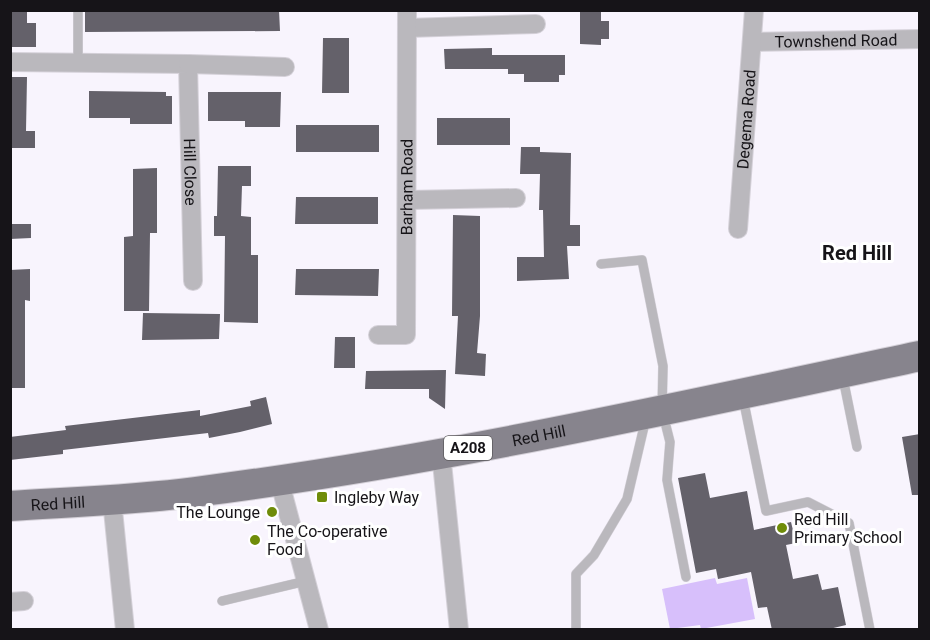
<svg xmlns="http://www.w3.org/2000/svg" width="930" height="640" font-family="Roboto,sans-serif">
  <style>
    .green { fill: #d7bffb }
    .building { fill: #64616a }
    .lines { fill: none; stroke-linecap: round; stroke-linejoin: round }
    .service-casing { stroke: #d4d0d8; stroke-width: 10 }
    .minor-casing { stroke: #d4d0d8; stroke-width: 20 }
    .primary-casing { stroke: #d4d0d8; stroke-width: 32 }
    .service { stroke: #bab8bd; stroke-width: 9 }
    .minor { stroke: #bab8bd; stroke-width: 18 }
    .primary { stroke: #87848d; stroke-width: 30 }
    .poi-dot { fill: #6f8c09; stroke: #fff; stroke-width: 2 }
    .labels { text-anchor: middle; stroke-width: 6; stroke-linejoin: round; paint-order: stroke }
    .shield { fill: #fff; stroke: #5c5a5d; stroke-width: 1.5 }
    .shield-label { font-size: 15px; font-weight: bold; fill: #161418 }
    .street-label { font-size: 16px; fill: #161418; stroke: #fff }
    .poi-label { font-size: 16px; fill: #161418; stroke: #fff; text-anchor: start }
    .quarter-label { font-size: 20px; font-weight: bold; fill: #161418; stroke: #fff }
  </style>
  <rect width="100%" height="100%" fill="#f8f4fd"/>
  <path class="green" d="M715,578L717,584L747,578L755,619L701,629L700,625L670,629L662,589Z"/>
  <path class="building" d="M10,10H27V23H36V47H10Z
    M85,10H279L280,31L85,32Z
    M580,10H601V21H609V39H601V45L580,44Z
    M323,38H349V93H322Z
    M492,48V55H565V75H559V82H524V74H508V69H445L444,49Z
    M10,77H27L26,131H35V148H10Z
    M89,91L166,92V96H172V124H130V118H89Z
    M208,92H281L280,127H245V121H208Z
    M437,118H510V145H437Z
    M296,125H379V152H296Z
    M521,147H540V152L571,153L570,225H580V246H567L569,279L517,281V257H544L543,210H539L540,174H520Z
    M218,166H251V186H242L241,216L251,217V255H258V323L224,322L225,236H214V216H217Z
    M157,168V233H150L149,311H124V237L133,236V169Z
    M296,197H378V224H295Z
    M453,215L480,216V316L477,353L486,354L485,376L455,374L458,316H452Z
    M10,224H31V238L10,239Z
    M30,269V301L25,300V388H10V270Z
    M296,269H379L378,296L295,295Z
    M143,313L220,314L219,339L142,340Z
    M335,337H355V368H334Z
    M446,370L445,409L429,398V389H365L366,371Z
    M266,397L272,424L240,432L209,438L208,433L63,450V454L10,460V437L66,430L65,426L200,410V416L251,406L250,401Z
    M920,434V495H912L902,437Z
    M705,473L710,498L747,491L754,530L791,522L796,543L786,545L793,579L818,574L822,590L838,587L846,625L825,630H772L767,607L758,608L751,572L718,579L716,569L696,573L678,478Z"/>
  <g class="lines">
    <defs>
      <path id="service" d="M78,62V10
        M601,264L642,260L663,366L662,410L670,442L667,480L686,577
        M843,378L857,447
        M743,398L766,511L808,502L849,523L870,630
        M222,601L306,581
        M576,630V574L594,555L627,499L646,418"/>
      <g id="minor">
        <path d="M407,28L536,24"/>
        <path id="s1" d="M752,42L920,39"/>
        <path id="s2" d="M10,62L188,64L193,281"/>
        <path d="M188,64L285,67"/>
        <path d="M408,200L516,198"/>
        <path id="s3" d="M738,229L754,10"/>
        <path id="s4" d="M378,335H406L407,10"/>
        <path d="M441,453L459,630"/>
        <path d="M279,479L319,630"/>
        <path d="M112,500L125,630"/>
        <path d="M10,602L24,601"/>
      </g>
      <g id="primary">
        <path id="s5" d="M10,506C72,502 134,500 195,492C439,461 679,407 920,356"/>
      </g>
    </defs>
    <use href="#service" class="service-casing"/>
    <use href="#minor" class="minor-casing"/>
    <use href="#primary" class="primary-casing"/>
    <use href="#service" class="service"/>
    <use href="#minor" class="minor"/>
    <use href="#primary" class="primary"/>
  </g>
  <g class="poi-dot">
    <rect x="316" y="491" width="12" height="12" rx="3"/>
    <circle cx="272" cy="512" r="6"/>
    <circle cx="782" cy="528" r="6"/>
    <circle cx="255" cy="540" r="6"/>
  </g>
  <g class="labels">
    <rect class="shield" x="444" y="436" width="48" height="24" rx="4.5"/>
    <g class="shield-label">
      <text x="468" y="453">A208</text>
    </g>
    <g class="street-label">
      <text dy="6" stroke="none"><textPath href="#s1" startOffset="84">Townshend Road</textPath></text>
      <text dy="6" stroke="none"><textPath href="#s3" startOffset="110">Degema Road</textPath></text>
      <text dy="6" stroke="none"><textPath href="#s2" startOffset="286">Hill Close</textPath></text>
      <text dy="6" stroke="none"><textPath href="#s4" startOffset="176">Barham Road</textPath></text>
      <text dy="6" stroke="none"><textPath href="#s5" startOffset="534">Red Hill</textPath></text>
      <text dy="6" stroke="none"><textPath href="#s5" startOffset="48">Red Hill</textPath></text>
    </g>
    <g class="poi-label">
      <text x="334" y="503">Ingleby Way</text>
      <text x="260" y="518" text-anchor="end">The Lounge</text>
      <text x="794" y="525">Red Hill<tspan x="794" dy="18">Primary School</tspan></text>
      <text x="267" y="537">The Co-operative<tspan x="267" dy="18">Food</tspan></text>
    </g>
    <g class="quarter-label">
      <text x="857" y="260">Red Hill</text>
    </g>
  </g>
  <rect width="930" height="640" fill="none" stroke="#161418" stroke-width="24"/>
</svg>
